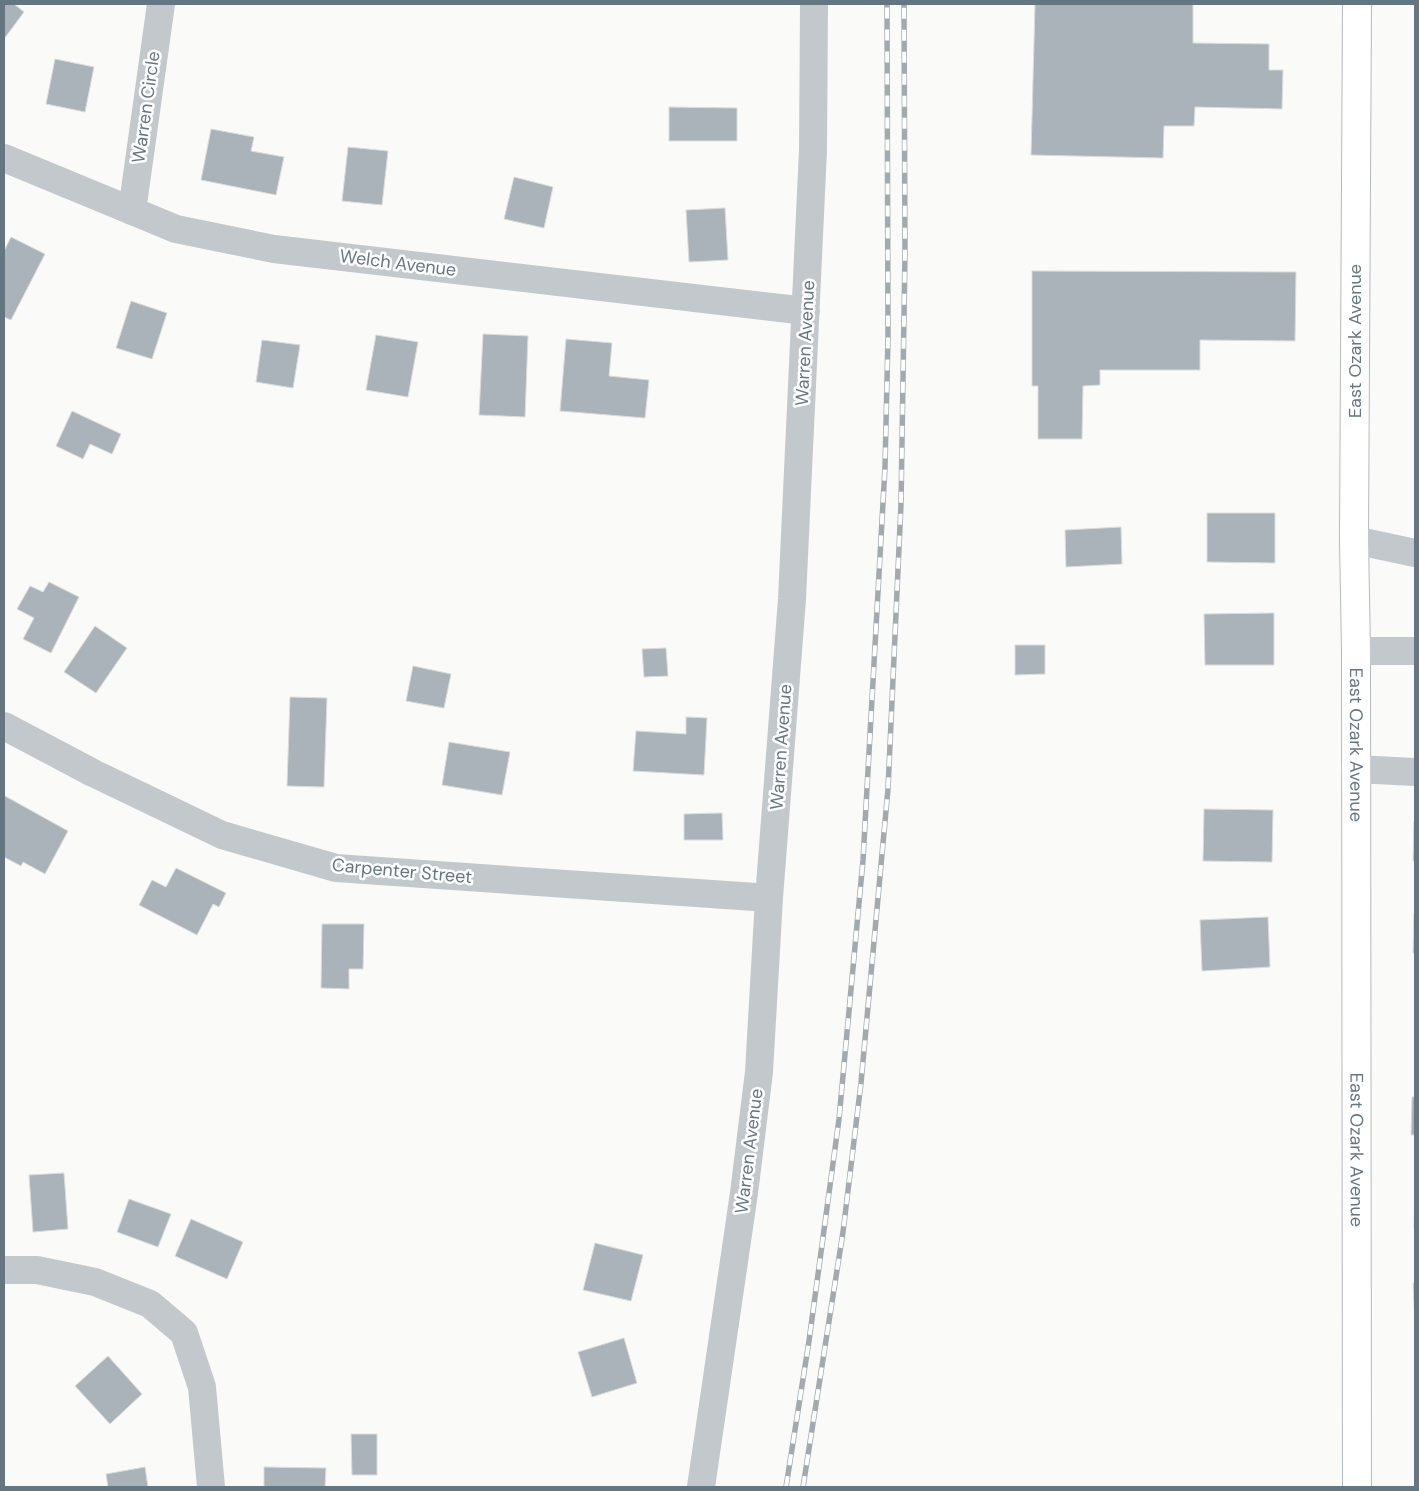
<svg xmlns="http://www.w3.org/2000/svg" width="1419" height="1491" font-family="'DM Sans',sans-serif">
  <style>
    .building { fill: #aab3b9; stroke: #dcdcda }
    .lines { fill: none; stroke-linecap: round; stroke-linejoin: round }
    .major-casing { stroke: #b5babe; stroke-width: 30 }
    .minor { stroke: #c3c8cc; stroke-width: 28 }
    .major { stroke: #fff; stroke-width: 28 }
    .rail-casing { stroke: #a2aab0; stroke-width: 5.5 }
    .rail { stroke: #fff; stroke-width: 4; stroke-dasharray: 11; stroke-linecap: butt }
    .labels { text-anchor: middle; stroke-width: 5; stroke-linejoin: round; paint-order: stroke }
    .street-label { font-size: 18px; fill: #657683; stroke: #fff }
  </style>
  <rect width="100%" height="100%" fill="#fafaf8"/>
  <path class="building" d="M4,4H14L24,12L4,39Z
    M1035,4H1193V43L1269,44V70H1283L1282,109L1195,107L1194,126H1164L1163,158L1031,155Z
    M55,59L94,67L85,112L46,104Z
    M669,107L737,108V141H669Z
    M211,129L254,137L251,151L284,157L276,195L201,180Z
    M348,147L388,151L382,205L342,201Z
    M514,177L553,187L544,228L504,219Z
    M725,208L728,260L689,262L686,210Z
    M11,237L45,254L11,320L4,317V251Z
    M1032,271L1296,272L1295,341L1200,340V370H1100V385L1083,386L1082,439H1038V386H1032Z
    M131,301L167,313L152,359L116,348Z
    M483,334L528,336L525,417L479,415Z
    M376,335L418,342L408,397L366,390Z
    M566,339L612,343L609,376L649,380L645,418L560,411Z
    M262,340L300,345L293,388L256,382Z
    M72,411L121,434L112,454L90,444L83,459L56,446Z
    M1207,513H1275V563L1207,562Z
    M1121,527L1122,564L1066,567L1065,530Z
    M49,582L79,597L51,653L23,639L34,618L17,609L30,586L43,592Z
    M1274,613V665H1205L1204,614Z
    M95,626L127,648L96,693L64,672Z
    M1015,645H1045V674L1015,675Z
    M666,648L668,676L644,677L642,649Z
    M413,666L451,674L444,708L406,701Z
    M290,697L327,698L324,787L287,786Z
    M686,717L707,718L704,775L633,771L636,731L686,734Z
    M449,742L510,752L502,795L442,785Z
    M5,796L68,831L45,874L23,862L21,866L4,857V799Z
    M1204,809L1273,810L1272,862L1203,861Z
    M722,813L723,840H684V814Z
    M1414,821H1415V861H1413Z
    M176,868L226,893L219,907L213,904L197,935L139,905L152,880L166,887Z
    M1414,913H1415V953H1413Z
    M1268,917L1270,967L1202,971L1200,920Z
    M322,924H364L363,969H349V989L321,988Z
    M1412,1097H1415V1135H1411Z
    M64,1173L68,1229L33,1232L29,1175Z
    M1415,1188V1228H1414Z
    M129,1199L171,1214L158,1247L117,1232Z
    M191,1219L243,1242L227,1279L175,1256Z
    M595,1243L643,1255L631,1301L583,1290Z
    M1413,1283H1415V1324Z
    M624,1338L637,1383L592,1397L578,1352Z
    M108,1356L142,1394L110,1424L75,1386Z
    M351,1434H377V1475H352Z
    M145,1467L148,1487H108L106,1474Z
    M264,1467L326,1468L325,1487H264Z"/>
  <g class="lines">
    <defs>
      <g id="major">
        <path id="s1" d="M1357,4L1354,540L1356,651L1357,1487"/>
      </g>
    </defs>
    <use href="#major" class="major-casing"/>
    <path class="minor" d="M4,158L176,229L274,249L806,311
      M132,211L161,4
      M1354,540L1415,553
      M1356,651H1415
      M4,726L93,773L222,835L336,868L769,898
      M1355,769L1415,772
      M4,1270H37L95,1282L150,1304L184,1333L202,1387L211,1487
      M701,1487L744,1193L759,1072L769,898L792,599L813,150L814,4"/>
    <use href="#major" class="major"/>
    <defs>
      <path id="rail" d="M786,1487L809,1341L839,1119L863,860L885,467L888,337L887,4
        M803,1487L843,1232L861,1083L888,789L901,504L905,254L904,4"/>
    </defs>
    <use href="#rail" class="rail-casing"/>
    <use href="#rail" class="rail"/>
  </g>
  <g class="labels">
    <g class="street-label">
      <text transform="translate(146 107) rotate(-82)" y="6">Warren Circle</text>
      <text transform="translate(398 263) rotate(7)" y="6">Welch Avenue</text>
      <text transform="translate(1355 341) rotate(-90)" y="6">East Ozark Avenue</text>
      <text transform="translate(805 343) rotate(-87)" y="6">Warren Avenue</text>
      <text dy="6" stroke="none"><textPath href="#s1" startOffset="741">East Ozark Avenue</textPath></text>
      <text transform="translate(781 747) rotate(-86)" y="6">Warren Avenue</text>
      <text transform="translate(402 871) rotate(5)" y="6">Carpenter Street</text>
      <text dy="6" stroke="none"><textPath href="#s1" startOffset="1146">East Ozark Avenue</textPath></text>
      <text transform="translate(749 1151) rotate(-83)" y="6">Warren Avenue</text>
    </g>
  </g>
  <rect width="1419" height="1491" fill="none" stroke="#657683" stroke-width="10"/>
</svg>
